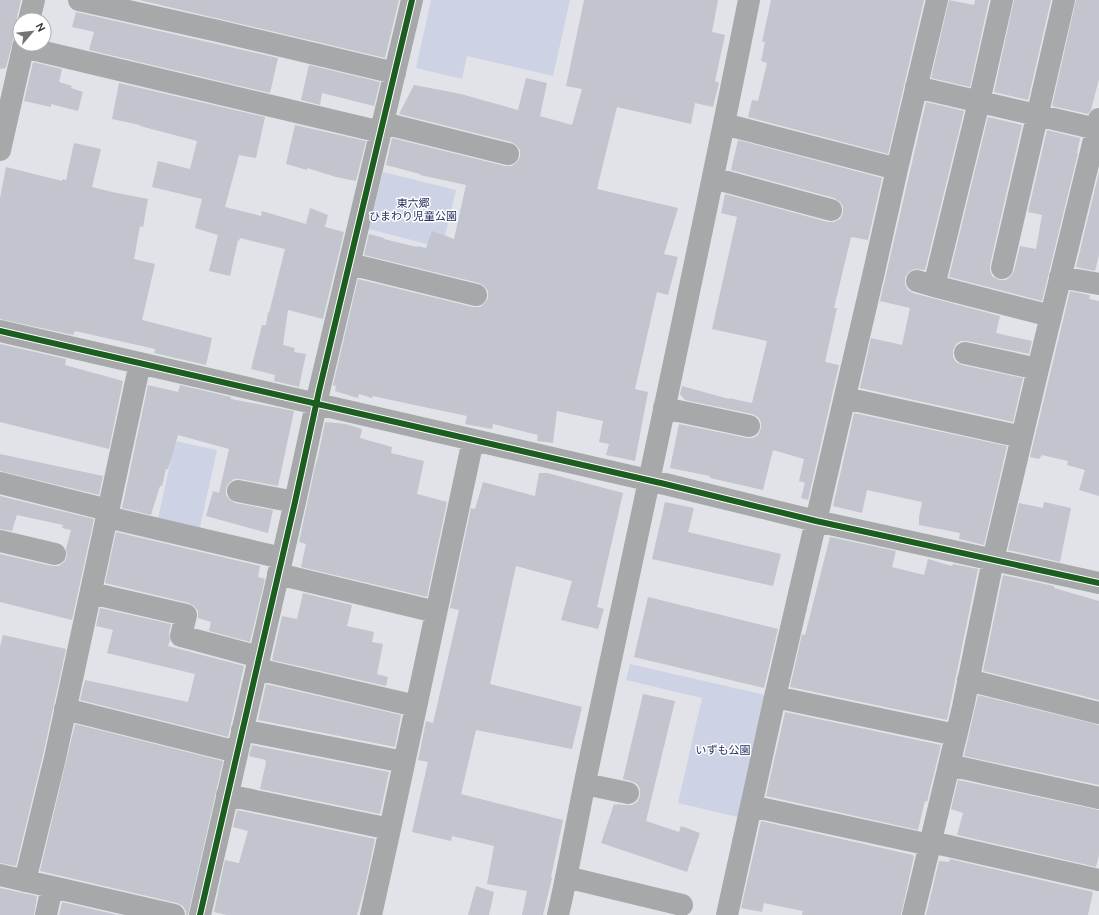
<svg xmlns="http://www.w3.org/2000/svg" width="1099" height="915" font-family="Ubuntu,'Noto Sans JP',sans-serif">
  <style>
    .green { fill: #cdd2e5 }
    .building { fill: #c2c4ce }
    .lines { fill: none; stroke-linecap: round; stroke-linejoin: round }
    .minor { stroke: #a6a8a9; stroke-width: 22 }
    .cycleway-casing { stroke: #fff; stroke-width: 8 }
    .cycleway { stroke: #1b5e20; stroke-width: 6 }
    .labels { text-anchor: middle; stroke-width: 3; stroke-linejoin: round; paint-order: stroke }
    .park-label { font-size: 11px; fill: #242e60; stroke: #fff }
  </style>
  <rect width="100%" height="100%" fill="#e2e3e8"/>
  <path class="green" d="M431,0H570L553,76L467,56L462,79L416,68Z
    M383,172L456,190L442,248L369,229Z
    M175,441L217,450L199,532L157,523Z
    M630,664L769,696L742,818L678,803L702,698L626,680Z"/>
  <path class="building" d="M0,0H21L17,17V23L6,68L0,69Z
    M139,0H399L385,58Z
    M584,0H718L712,32L725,35L715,81L719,83L713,107L695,103L691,124L617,107L597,189L678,208L664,254L678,257L668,295L657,292L635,389L648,392L635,461L606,455L609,444L599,442L603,421L557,411L553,443L537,441L538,435L493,424L492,429L465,424L467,416L405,403L373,396L372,398L359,394L358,398L335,391L336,386L333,385L358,279L473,307H480L485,303L488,298V291L484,286L479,283L364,255L369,234L384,238V239L417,247L418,246L426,248L432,231L454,239L466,185L420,175V174L386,165L392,138L505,166H512L517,162L520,157V150L516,145L511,142L399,114L414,85L461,94L518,110L526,78L547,83L540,116L572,125L582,89L566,86Z
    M771,0H924L888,154L748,117L752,100L758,101L767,63L761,61L765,42H762Z
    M949,0L974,5L975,0H989L970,87L931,78Z
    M1014,0H1051L1028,100L994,92Z
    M1076,0H1099V79L1091,110L1088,114L1052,106Z
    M76,12L278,58L270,93L89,50L94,32L72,27Z
    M33,62L62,69L59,82L72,86L71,88L83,92L78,111L51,104V107L24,101Z
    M309,65L380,82L374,106L322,93L320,105L301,100Z
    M119,83L265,117L256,158L239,155L225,207L261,216L262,211L306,224L310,208L328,215L325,227L344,232L323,319L288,310L283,345L295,348L294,352L306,354L299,387L274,381L275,375L251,369L262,325H266L268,312L269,313L285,249L240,238L239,241L238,240L230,276L209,271L218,235L195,228L202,199L152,187L158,161L190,169L197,141L140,126V125L112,119Z
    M926,102L964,111L925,270L914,269L909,272L905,277V284L908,290L913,293L1000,316L996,333L1032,341L1029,354L967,341H961L956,344L953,350V357L956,362L962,365L1023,378L1013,422L860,388L871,338L902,345L910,308L880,301Z
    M988,117L1022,125L990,265V271L993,277L1000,280H1006L1011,276L1014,271L1020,246L1036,249L1042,215L1028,212L1047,130L1080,138L1077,153H1078L1042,301L949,277Z
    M295,125L366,141L356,181L336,177L307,168V170L286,164Z
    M738,140L882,178L868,240L851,237L834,308H837L825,362L839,365L808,500L801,498L805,483L799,481L804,459L773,450L763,490L710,478V476L670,468L679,424L747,438H753L758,435L761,428V422L758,417L752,414L685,400L680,394L682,386L729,399V398L752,403L767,341L712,329L737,217L721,213L725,194L828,222H834L840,219L843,213V206L840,202L834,198L731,170Z
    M74,143L101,149L92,187L112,192L148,199L143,227L140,226L134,259L155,264L142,320L212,338L206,365L154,353L155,349L75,331L73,335L0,319V198L6,167L62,181L63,179L66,180Z
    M1099,172V255L1095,271L1076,267Z
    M1070,291L1090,295L1089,299L1099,301V496L1079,490L1085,470L1067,465L1068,461L1042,455L1039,459L1030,457Z
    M0,344L66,359L65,365L123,381L109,449L0,422Z
    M148,385L178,392L180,385L231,397V399L268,406L294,411L278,486L240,479H234L229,483L226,488V495L230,500L235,503L273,510L268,533L206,516L213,491L219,493L229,449L178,435L168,469H166L162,486H160L151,515L122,508Z
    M854,413L1007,446L984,545L959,539L960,533L919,525V517L922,502L867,490L862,513L833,506Z
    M325,422L346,424L362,429L360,438L392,447L391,453L424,461L417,494L447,502L427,597L301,567L306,544L299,542L315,467L318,457Z
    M0,454L103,476L99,495L0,471Z
    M539,473H547L623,493L597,607L604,609L598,629L561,620L572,581L516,566L490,684L582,707L572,749L476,730L461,794L563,820L551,877L552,878L543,915H522L527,891L487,884L494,846L452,836L451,841L412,832L428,762L418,760L426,721L433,723L459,610L450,608L471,508L475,509L483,482L535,496Z
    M0,496L94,519L72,620L0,602V554L52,566H59L64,562L67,557L66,549L71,530L62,528L63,525L17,515L12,531L0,529Z
    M665,502L694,508L688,532L781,554L773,586L652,559Z
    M1044,502L1071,508L1060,562L1008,550L1019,503L1043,508Z
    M116,532L260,566L258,577L265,579L250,642L209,631L211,622L198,618V611L194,606L189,603L105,583Z
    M830,537L896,551L892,567L924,575L928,559L952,566L953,564L978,569L947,720L790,687L802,634L805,635Z
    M1003,575L1054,586V588L1099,601V700L983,671Z
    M303,593L352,605L347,626L374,632L372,642L383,644L377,674L388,677L386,686L272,660L282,616L297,619Z
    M648,597L778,629L764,688L634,657Z
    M100,608L171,624L169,633L170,640L168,646L244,666L228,737L80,700L85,680L188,702L195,674L107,653L113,630L96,626Z
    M3,635L66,649L43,755L16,866L0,863V647Z
    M266,684L401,715L395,747L258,720Z
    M643,694L675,701L646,821L679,832L681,826L700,833L687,872L601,843L614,804L617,805V804L625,805H632L637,802L640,796V789L637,784L631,781L623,779Z
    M978,695L1099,725V785L964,756Z
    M785,712L941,745L927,802L925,801L918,830L766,796Z
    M75,724L223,761L188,915H186V911L183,906L177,903L40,871Z
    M252,745L389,772L380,814L260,789L266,763H265L266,760L249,756Z
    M958,780L1099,810V855L1096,867L957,835L963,813L951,809Z
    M237,810L375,839L365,886L357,915H227L214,912L225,860L239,863L248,831L233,827Z
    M761,821L913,855V856H914L901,915H802L803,911L764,903L762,912L741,908Z
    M950,859L1093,892L1088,915H926L939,861L949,862Z
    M476,886L494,892L489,915H468Z
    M0,888L37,896L34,915H0Z
    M62,902L118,915H59Z"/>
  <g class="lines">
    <path class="minor" d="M79,0L218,31L395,73
      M29,20L34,0
      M23,47L381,132
      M916,87L1097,129
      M383,123L508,154
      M724,124L897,169
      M0,150L24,44
      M713,178L831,210
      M350,264L476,295
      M1002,268L1064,0
      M1060,277L1099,284
      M917,281L934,286L1051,316
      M934,286L979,102L1002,0
      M0,331L665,484L816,521L1099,583
      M965,353L1038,369
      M845,398L1022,437
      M664,408L749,426
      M0,483L108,510
      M238,491L295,502
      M107,517L282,558
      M0,541L55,554
      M278,574L436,612
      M91,593L186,615L181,636L259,657
      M257,669L416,706
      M968,680L1099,713
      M775,697L956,735
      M65,709L237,752
      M242,730L404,762
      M949,765L1099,798
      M585,784L628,793
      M227,795L390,829
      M751,806L930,845
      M931,842L1099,880
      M0,875L174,915
      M566,877L682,905
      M25,881L55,758L140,363
      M46,915L52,887
      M200,915L295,502L319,391L412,0
      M371,915L390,829L473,440
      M558,915C568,871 576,826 585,782C640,521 697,261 749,0
      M727,915L775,697L873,276L897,169L937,0
      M913,915L963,707L993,560L1038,369L1099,119"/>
    <defs>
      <path id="cycleway" d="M0,331L665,484L816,521L1099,583
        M200,915L295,502L319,391L412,0"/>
    </defs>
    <use href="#cycleway" class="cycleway-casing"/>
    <use href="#cycleway" class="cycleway"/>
  </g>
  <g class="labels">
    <g class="park-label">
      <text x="413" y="207">東六郷<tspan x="413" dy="13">ひまわり児童公園</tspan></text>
      <text x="723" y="754">いずも公園</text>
    </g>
  </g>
  <g transform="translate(32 32) rotate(62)"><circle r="19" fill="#ffffff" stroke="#afb0b1"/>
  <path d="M0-3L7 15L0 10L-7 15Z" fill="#747478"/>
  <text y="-6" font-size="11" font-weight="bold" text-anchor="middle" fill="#38393c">N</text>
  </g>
</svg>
